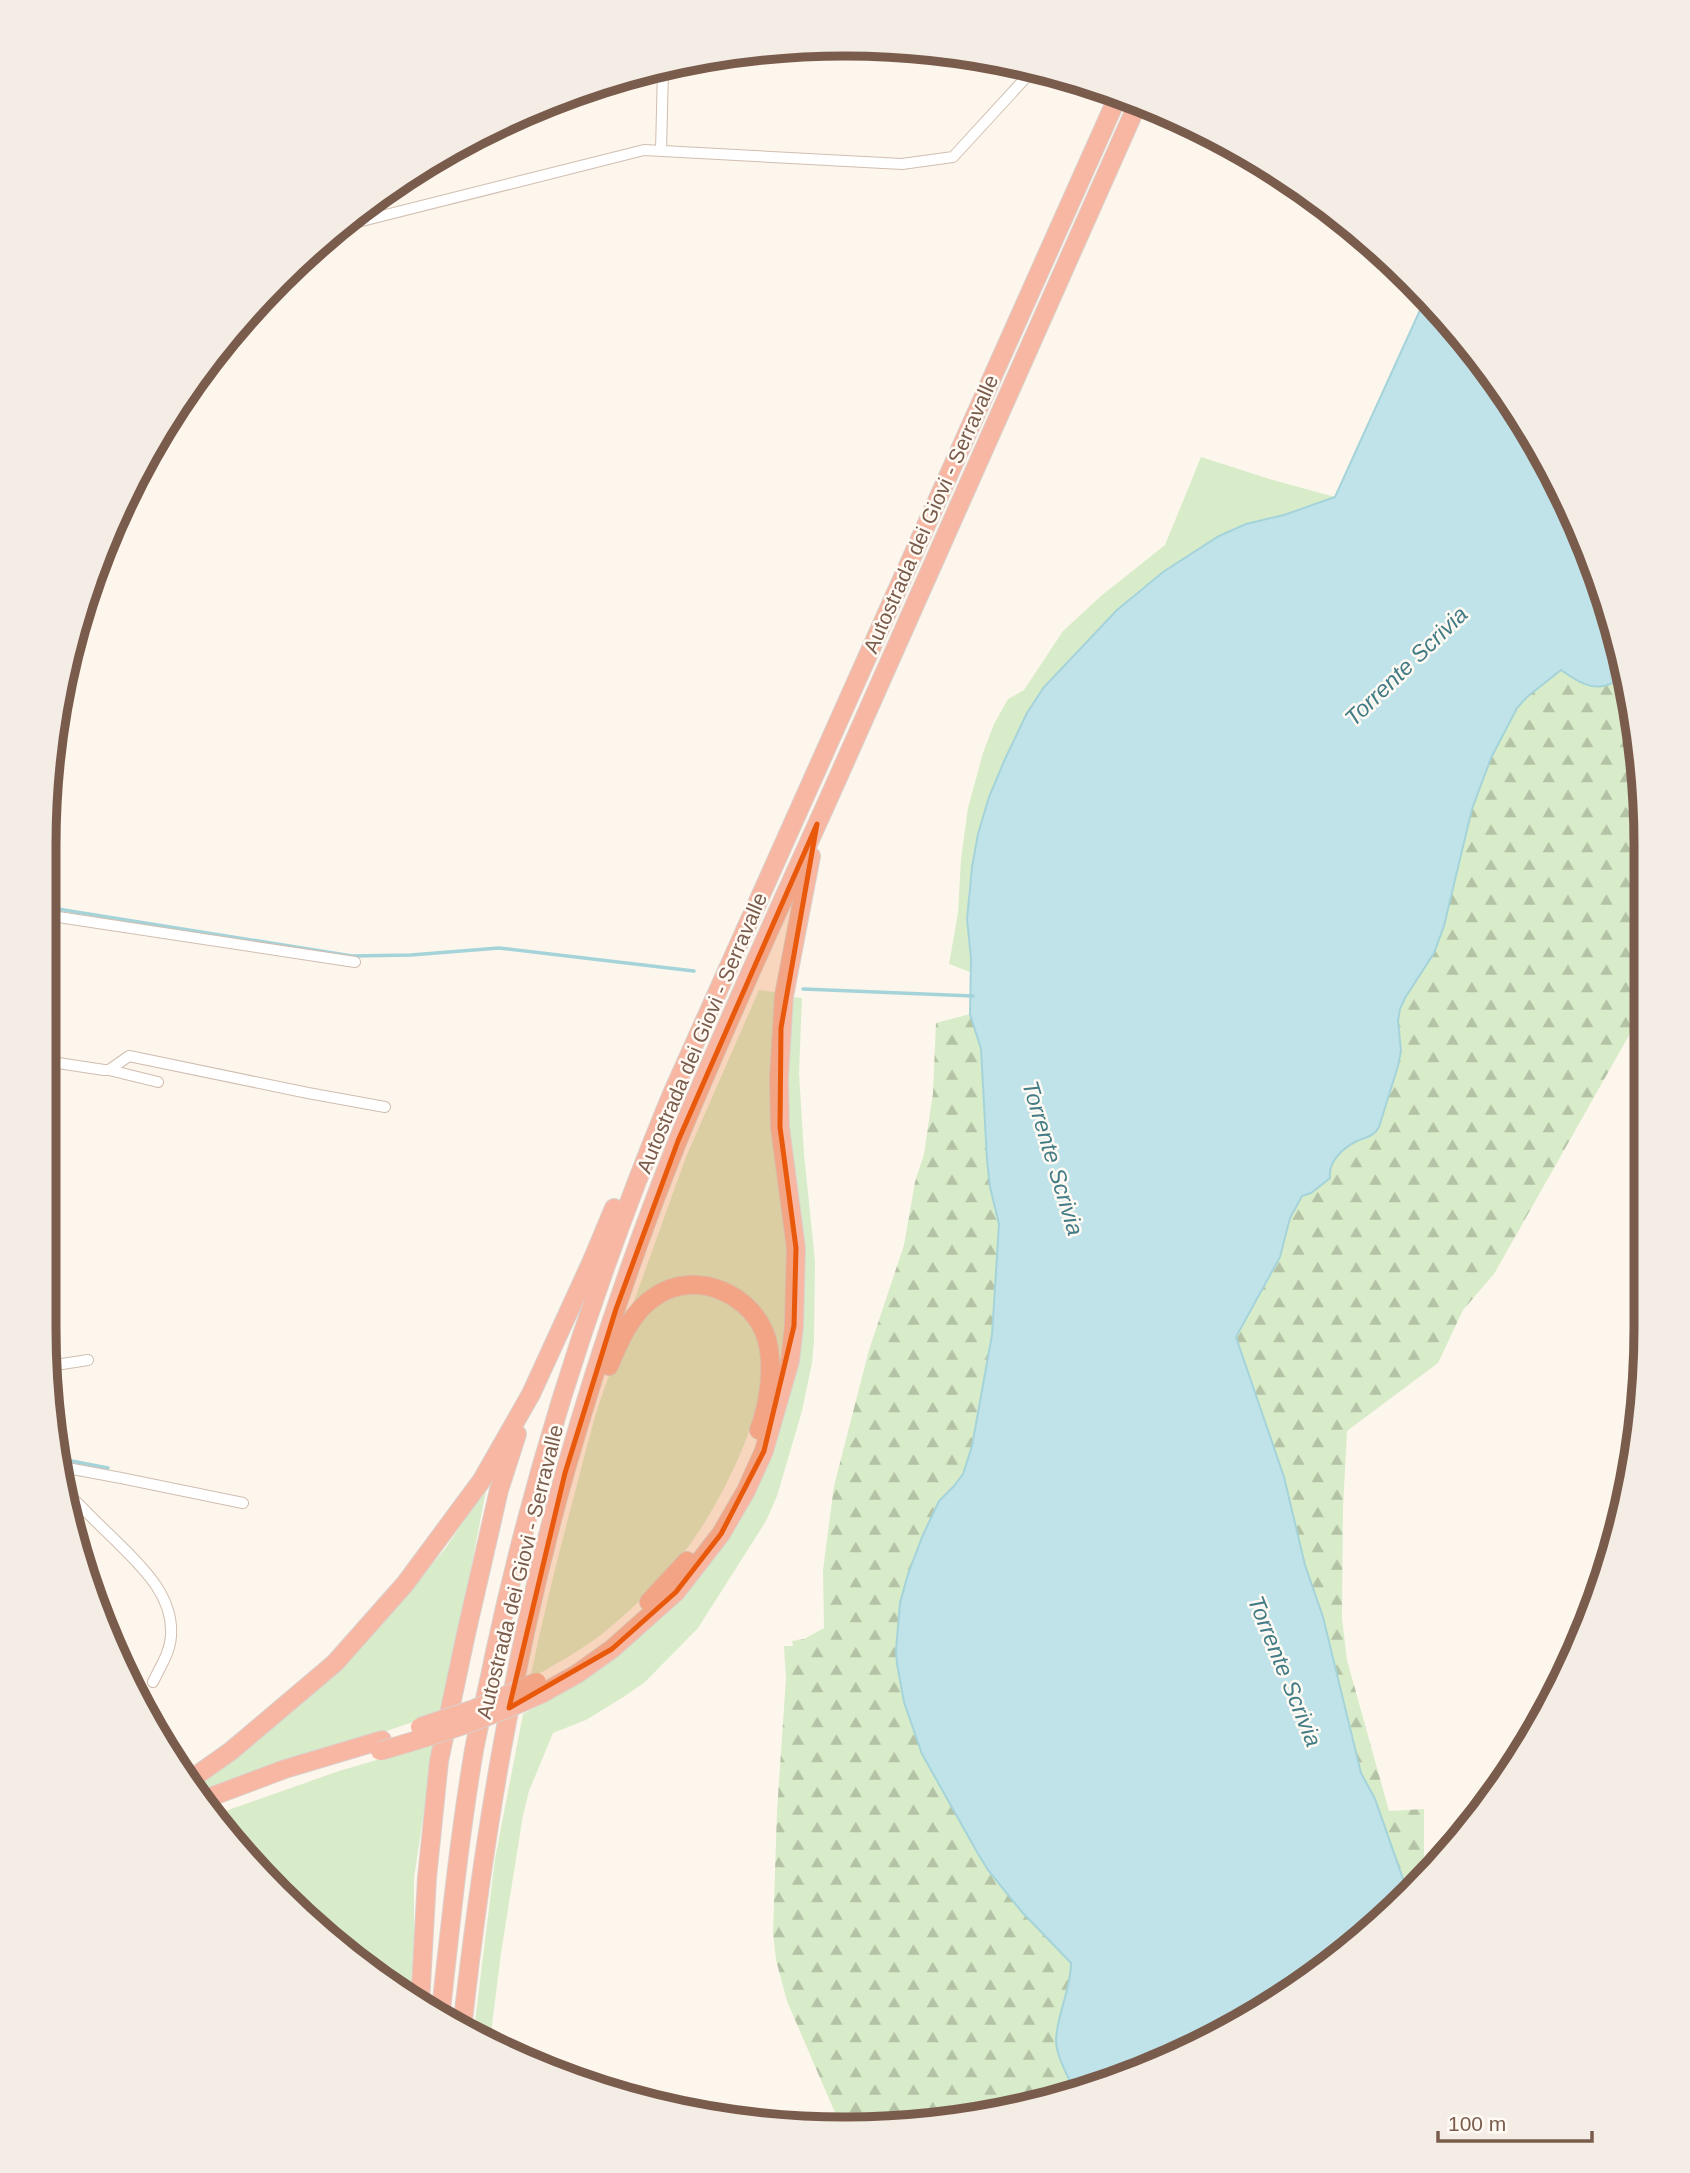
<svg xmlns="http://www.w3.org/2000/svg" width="1690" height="2173" font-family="Helvetica,sans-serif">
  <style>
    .grass { fill: #d8ecc9 }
    .forest { fill: url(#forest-firs) }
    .water { fill: #bfe3e8; stroke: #a5d3da; stroke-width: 2 }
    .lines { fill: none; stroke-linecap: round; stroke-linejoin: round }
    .stream { stroke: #a5d3da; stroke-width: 3.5 }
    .street-casing { stroke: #d1beb0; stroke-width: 12 }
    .highway-casing { stroke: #dad1cd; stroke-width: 20 }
    .street { stroke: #fff; stroke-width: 10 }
    .highway { stroke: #f7b7a3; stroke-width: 18 }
    .highway-bridge-casing { stroke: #dad1cd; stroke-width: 20; stroke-linecap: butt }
    .highway-bridge { stroke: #f7b7a3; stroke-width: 18 }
    .marked { fill: #e8590c; fill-opacity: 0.2; stroke: #e8590c; stroke-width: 5; stroke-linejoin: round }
    .labels { text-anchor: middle; stroke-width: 5; stroke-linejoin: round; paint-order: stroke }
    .street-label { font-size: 21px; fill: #7a5c4d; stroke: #fffaf3 }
    .water-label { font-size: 23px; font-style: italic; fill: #437c86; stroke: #fffaf3 }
    .rim { fill: none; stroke: #7a5c4d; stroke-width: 9 }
  </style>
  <defs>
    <pattern id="forest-firs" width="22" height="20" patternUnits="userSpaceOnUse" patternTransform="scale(1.75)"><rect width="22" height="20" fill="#d8ecc9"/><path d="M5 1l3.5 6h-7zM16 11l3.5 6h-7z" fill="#b4c2a5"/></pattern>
  </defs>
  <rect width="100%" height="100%" fill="#fdf6ec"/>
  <path class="grass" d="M1201,457L1273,480L1335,497L1284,515L1246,524L1219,536L1184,558L1143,587L1127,601L1044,687L1027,713L1005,759L989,797L969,885L967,919L971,958L970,972L949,964L958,913L961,859L968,808L983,753L994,724L1008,699L1024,690L1063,631L1101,596L1165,545Z
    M759,990L775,992L770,1079L788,1259L783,1339L775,1386V1356L723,1283L632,1307L686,1157Z
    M792,997L802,998L799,1073L804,1154L815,1261L814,1341L812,1363L802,1411L777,1496L766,1521L698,1628L645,1682L625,1696L586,1720L553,1733L529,1791L523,1815L501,1953L490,2041L474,2034L475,2022L495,1859L523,1714L561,1693L710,1559L790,1380L788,1135L786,1090Z
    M692,1291C701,1292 715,1291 723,1296C730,1300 750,1319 754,1325C788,1385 713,1523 671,1568C650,1591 627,1614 602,1634C580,1651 554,1665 530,1679C544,1611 561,1544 579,1477C593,1425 605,1367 638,1323C652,1305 671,1297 692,1291Z
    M487,1486L443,1712L201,1793L194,1785L246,1748L305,1701L360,1647L445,1549Z
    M438,1742L427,1791L414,1878V1939L410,1996L279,1895L217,1814L339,1771Z"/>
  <path class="forest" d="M1561,669C1579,683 1603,692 1622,677L1645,792V1007L1494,1274L1463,1310L1438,1363L1347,1431L1343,1508L1342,1618L1347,1660L1389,1811L1424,1809V1858L1429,1874L1409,1896L1375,1799L1361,1773L1323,1617L1305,1565L1284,1477L1236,1337L1280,1257L1290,1218L1303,1196C1322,1190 1325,1168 1339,1155C1343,1151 1347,1147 1352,1144C1362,1137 1373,1138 1379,1127L1398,1066L1401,1051L1398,1021L1400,1009L1405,998L1434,953L1444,926L1472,809L1491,758L1517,708L1527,697Z
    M970,1014L981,1049L983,1095L999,1224L992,1335L972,1446L963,1474L954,1486L939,1501L923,1535L908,1574L900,1603L896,1650L897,1664L904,1702L922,1754L977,1852L988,1870L1022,1912L1071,1963C1070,1988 1055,2017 1057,2040C1057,2058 1069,2076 1075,2093L1053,2102L845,2129H842L787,2001L776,1960L773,1933L777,1811L786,1678L784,1646H793L792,1641L804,1639L824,1628L823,1570L834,1486L869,1350L904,1245L915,1182L924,1154L933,1093L936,1023Z"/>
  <path class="water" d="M1426,297L1447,316L1539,444L1604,588L1622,677C1599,695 1582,685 1561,670L1527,697L1517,708L1491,758L1472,809L1444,926L1434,953L1405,998L1400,1009L1398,1021L1401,1051L1398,1066L1379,1127C1374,1137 1365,1137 1355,1142C1342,1149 1328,1162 1330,1178L1311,1193L1302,1196L1290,1218L1280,1257L1236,1337L1284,1477L1305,1565L1323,1617L1361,1773L1375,1799L1409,1896L1246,2022L1075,2093C1069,2077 1056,2057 1056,2040C1057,2014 1071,1989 1071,1963L1022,1912L988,1870L977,1852L922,1754L904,1702L897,1664L896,1650L900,1603L908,1574L923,1535L939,1501L954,1486L963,1474L972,1446L992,1335L999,1224L990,1187L987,1160L981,1049L970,1014L971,958L967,919L972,867L978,834L989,797L1005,759L1027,713L1044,687L1117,610L1163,572L1219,536L1246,524L1284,515L1335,497Z"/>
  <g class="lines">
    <path class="stream" d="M45,907L352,956L411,955L499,948L694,971
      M803,989L973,996
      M61,1459L108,1468"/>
    <defs>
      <path id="street" d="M661,151L663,69
        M338,227L644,150L902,164L953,157L1032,71L1039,69
        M45,915L355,962
        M45,1061L104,1070H109L129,1056L308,1093L385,1107
        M109,1070L158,1082
        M49,1366L88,1360
        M62,1467L121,1478L243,1503
        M65,1491C81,1506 96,1522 112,1537C139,1564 174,1594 171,1636C170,1653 160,1667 153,1682"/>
      <path id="highway" d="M609,1366C619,1341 632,1311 656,1296C696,1269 754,1294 767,1340C774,1367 769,1404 759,1430
        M649,1602L687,1561
        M543,1693L577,1674L612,1649L676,1592L721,1534L746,1491L764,1451L790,1361L794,1326L796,1248L780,1127L779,1078L784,996L811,856
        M190,1780L231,1751L335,1663L405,1584L482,1480L531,1394L591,1263L614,1208
        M205,1799L285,1769L382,1740
        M420,2003L427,1878L439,1761L466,1634L499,1490L517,1434
        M440,2019C450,1929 459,1839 474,1750C480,1719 488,1688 494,1657C535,1464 596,1278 671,1096L1118,96
        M462,2029C483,1840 513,1656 565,1472C597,1360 634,1249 678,1140C726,1023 780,907 832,791C934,562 1036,333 1138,103"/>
    </defs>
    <use href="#street" class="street-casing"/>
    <use href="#highway" class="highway-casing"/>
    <use href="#street" class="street"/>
    <use href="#highway" class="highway"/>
    <defs>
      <path id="highway-bridge" d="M420,1727L474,1709L537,1682
        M380,1751C436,1735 490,1718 543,1693"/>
    </defs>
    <use href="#highway-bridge" class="highway-bridge-casing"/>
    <use href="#highway-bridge" class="highway-bridge"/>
  </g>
  <path class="marked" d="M817,824L781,1028L780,1127L796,1248L794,1326L764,1451L721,1534L676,1592L612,1649L509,1708L565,1473L616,1309L678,1141Z"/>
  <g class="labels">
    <g class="street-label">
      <text transform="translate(931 514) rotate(-66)" y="7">Autostrada dei Giovi - Serravalle</text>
      <text transform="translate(702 1033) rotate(-67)" y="7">Autostrada dei Giovi - Serravalle</text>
      <text transform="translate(520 1572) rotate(-76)" y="7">Autostrada dei Giovi - Serravalle</text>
    </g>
    <g class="water-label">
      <text transform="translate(1406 666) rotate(-44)" y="8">Torrente Scrivia</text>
      <text transform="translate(1053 1158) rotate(73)" y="8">Torrente Scrivia</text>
      <text transform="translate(1285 1671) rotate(68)" y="8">Torrente Scrivia</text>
    </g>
  </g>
  <path d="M0 0H1690V2173H0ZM845 56H845A789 789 0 0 1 1634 845V1328A789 789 0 0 1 845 2117H845A789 789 0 0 1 56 1328V845A789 789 0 0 1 845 56Z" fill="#f4ede6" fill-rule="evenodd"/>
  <path class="rim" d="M845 56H845A789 789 0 0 1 1634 845V1328A789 789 0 0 1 845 2117H845A789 789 0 0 1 56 1328V845A789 789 0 0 1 845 56Z"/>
  <path d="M1438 2131v10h154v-10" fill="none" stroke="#7a5c4d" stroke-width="3.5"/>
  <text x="1448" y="2131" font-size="21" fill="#7a5c4d" stroke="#fffaf3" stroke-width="5" paint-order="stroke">100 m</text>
</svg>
